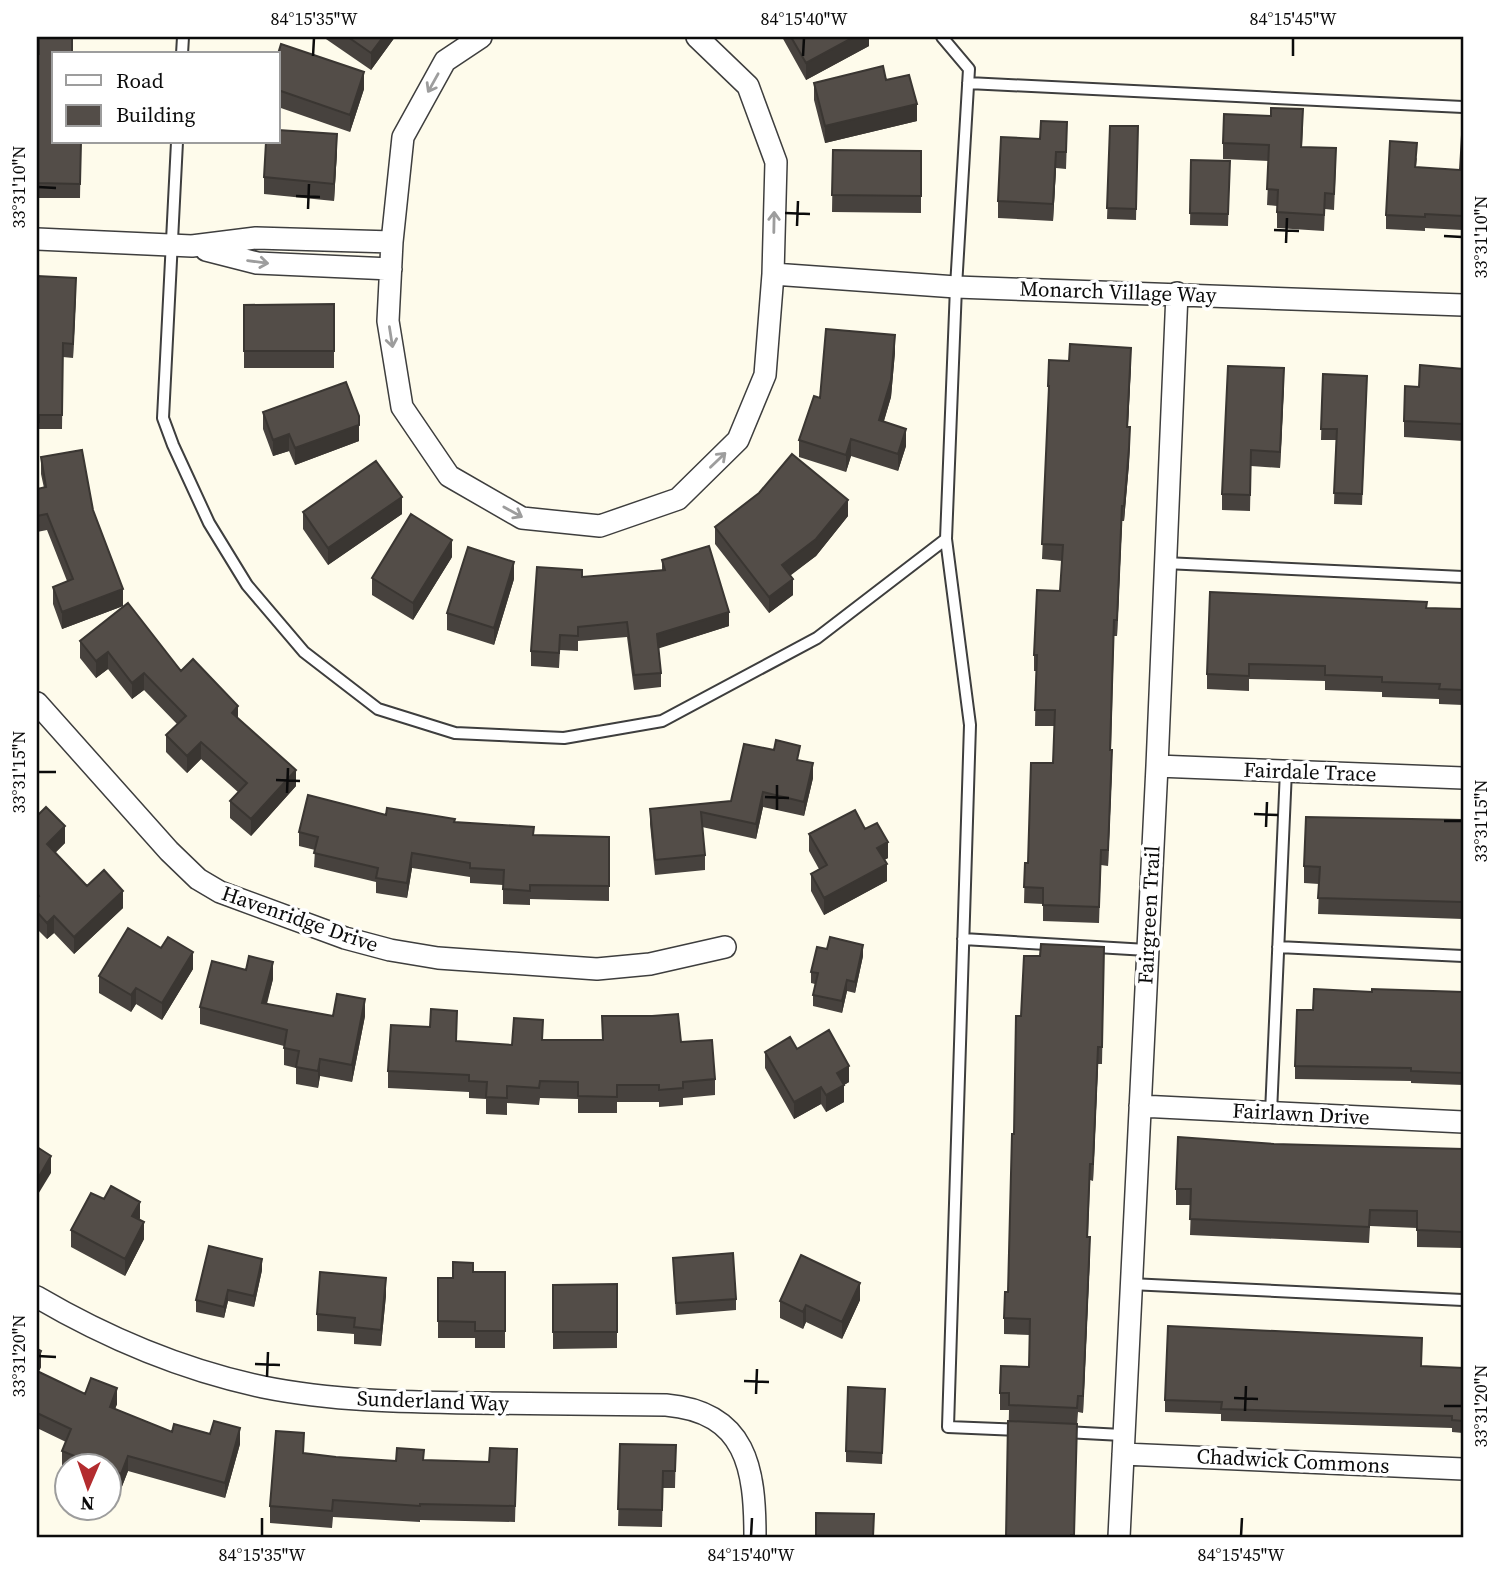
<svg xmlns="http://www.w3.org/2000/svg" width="1500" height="1574" font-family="'Source Serif 4',serif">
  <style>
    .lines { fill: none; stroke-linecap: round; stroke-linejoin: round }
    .service-casing { stroke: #3e3e3e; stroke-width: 14 }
    .minor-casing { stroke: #3e3e3e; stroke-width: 24 }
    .service { stroke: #fff; stroke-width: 10 }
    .minor { stroke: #fff; stroke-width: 21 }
    .wall { fill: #47423e }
    .shaded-wall { fill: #3a3632 }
    .building { fill: #534d48; stroke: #3a3632; stroke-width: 2 }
    .oneway { stroke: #9d9d9d }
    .ticks { fill: none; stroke: #0b0b0b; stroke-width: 2.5 }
    .labels { text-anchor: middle; stroke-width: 7; stroke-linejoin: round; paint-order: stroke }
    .street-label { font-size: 21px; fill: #0b0b0b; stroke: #fff }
    .neatline { fill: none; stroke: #0b0b0b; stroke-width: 2.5 }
    .ticks-label { font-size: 18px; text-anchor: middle; fill: #0b0b0b }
  </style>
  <rect width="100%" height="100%" fill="#fefbeb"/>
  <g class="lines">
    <defs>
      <path id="service" d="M182,54L183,37
        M968,83L1463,107
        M177,142L163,418L173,445L209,523L247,585L304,652L378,709L455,733L564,738L662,721L817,638L946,539L956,287L969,69L942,37
        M946,539L970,725L948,1427L1021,1430
        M1165,563L1463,577
        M963,939L1147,950
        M1278,947L1463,956
        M1271,1113L1286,770
        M1130,1284L1463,1300
        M1065,1432L1122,1435"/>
      <path id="minor" d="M481,37L445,61L403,137L392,242L388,321L402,407L449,476L522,518L600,526L678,499L738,440L765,375L773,274L776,162L748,86L697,37
        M37,239L192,246L256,238L392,242
        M206,250L257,263L391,269
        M773,274L956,287L1463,305
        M37,703L169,851L198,879L220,892L345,938L390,950L438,958L597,969L650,964L725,947
        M1157,766L1463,778
        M1140,1106L1463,1122
        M37,1297C107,1338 183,1370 263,1387C332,1401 404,1402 474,1403C538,1404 602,1404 666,1405C747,1412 755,1469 755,1537
        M1123,1454L1463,1469
        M1119,1537L1157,766L1177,293"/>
    </defs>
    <use href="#service" class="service-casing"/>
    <use href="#minor" class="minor-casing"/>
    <use href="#service" class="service"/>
    <use href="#minor" class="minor"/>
  </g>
  <path class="wall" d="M39,37H73L72,54L54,142H81L80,198H37V54H39Z
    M323,37H395L371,70Z
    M782,37H869V46L806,80Z
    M278,54L364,89L350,132L278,107Z
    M886,80L917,121L825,143L814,100V83Z
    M1303,125L1302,147L1336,164L1334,210L1325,209L1324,231L1277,228V206L1267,205L1269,161L1223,159V143Z
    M1110,126H1138L1136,220L1107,219Z
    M1463,135V230L1425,228V231L1386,229V215L1417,157L1416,167L1460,170Z
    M1040,139H1067L1066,169L1056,168L1053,221L998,218V201Z
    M833,150L921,151V213L832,212Z
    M337,151L334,201L264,194V177Z
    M1191,160L1230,161L1228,226L1190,225Z
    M37,276L76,292L73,358L63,357L62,429H39V436H37Z
    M334,304V368H244V305Z
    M895,352L891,397L884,421L906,446L898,471L851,456L846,472L799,457V440L820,398Z
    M1131,364L1128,427L1130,443L1129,464L1124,521H1122L1117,636H1114L1111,750L1112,766L1108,866L1101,865L1099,923L1043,921V904L1024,903L1025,863H1028L1053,763L1054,726H1035L1036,671H1034V633L1060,591L1062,561L1042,559L1049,401H1048V386Z
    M1463,369V441L1404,437V421L1419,387Z
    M1323,374L1367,387L1362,505L1334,504L1336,440H1321Z
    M1284,384L1280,468L1251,466L1250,511L1222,510V494Z
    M263,412L359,441L295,465L289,451L273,456L263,429Z
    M41,457L93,510L123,606L62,629L53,604V587L67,581L47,530L37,532V489L44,488L41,474Z
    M303,512L402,514L328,565L303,529Z
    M848,516L816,556L790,575L793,595L769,613L715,544V527Z
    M452,557L413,620L372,595V578Z
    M662,560L729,626L658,648L661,673V687L634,690L627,637L578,641V651L560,650L559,668L531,666V651L582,577L662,570Z
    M514,579L494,645L447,630V613Z
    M1426,608L1463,609V705L1439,704V699L1382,697V692L1325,690V681L1249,679V691L1207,689V674Z
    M80,641L181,671L238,719L296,786L251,836L230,818V801L238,792L201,759L187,773L166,752V735L177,724L144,690L132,699L108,669L96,678L80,658Z
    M800,760L813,778L804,816L763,807L756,839L702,827L705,855V870L655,875L650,824V809L731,801Z
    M386,815L455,822L534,835L609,837V901L530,899V905L503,904V885L470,883V877L412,868L407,898L376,893V882L314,867L315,850L299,846V832Z
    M37,816L65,843L55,853L87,886L123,908L74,954L54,933L47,939L37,929Z
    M1463,820V919L1318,914L1319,884L1304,883V866Z
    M865,829L888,858L884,860L887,881L824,915L811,891V874L819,869L809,851V834Z
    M161,948L193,969L162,1020L136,1004L131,1012L99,993V976Z
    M863,956L855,993L847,991L842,1013L813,1006V995L815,984L811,983V972Z
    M1104,964L1102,1064H1098L1093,1181L1090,1180L1088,1237L1090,1254L1083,1413L1078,1412L1077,1425L1074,1537H1006L1009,1410H1000V1393L1029,1367L1030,1335L1004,1334V1318L1008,1292L1014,1134L1021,1016Z
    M273,979L267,1004L333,1016H365L352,1082L320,1076L318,1088L296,1084V1068L284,1065V1046L200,1024V1007Z
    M1372,992H1463V1085L1411,1083V1081L1295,1079V1066L1313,1010Z
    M430,1027H457L456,1041L512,1045L543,1040L681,1042L715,1079V1095L683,1098V1105L659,1107V1102H617V1113H578V1099L540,1098L539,1105L507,1103V1115L486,1114V1099L469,1098V1092L388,1088V1071Z
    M797,1049L849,1082L844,1085V1102L826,1112L821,1104L794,1119L765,1068V1052Z
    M1274,1144L1463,1149V1248L1417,1247V1228L1370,1226L1369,1243L1190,1235L1191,1205H1176V1189Z
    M140,1218L139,1220L144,1239L125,1276L71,1247V1230Z
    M673,1258L736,1299V1310L676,1315Z
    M262,1270L254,1307L228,1301L224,1318L196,1312V1300Z
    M473,1272H505V1348H475V1338H438V1278H453Z
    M617,1284V1348L553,1349V1285Z
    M386,1295L381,1346L354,1344V1334L317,1331V1314Z
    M860,1300L842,1339L806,1322L803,1329L780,1318V1301Z
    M37,1349L41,1367L38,1372L85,1394L117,1404L115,1409L172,1432L240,1444L225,1498L128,1471L121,1489L108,1485V1466H66V1468L62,1467V1451L66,1442L37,1428Z
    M1422,1367L1463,1368V1433L1452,1432V1428L1221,1421V1414L1165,1412V1400Z
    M885,1389L882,1464L846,1462V1451Z
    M620,1444L676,1445L675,1488H663L662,1527L618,1526Z
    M517,1449L515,1522L420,1520V1522L333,1517L332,1528L270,1523V1506L304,1453L336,1457L396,1461L489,1462Z"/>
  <path class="shaded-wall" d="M383,37H395L371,70V53Z
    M854,37H869V46L806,80V63Z
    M364,72V89L350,132V115Z
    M917,104V121L825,143V126Z
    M337,134V151L334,201V184Z
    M1056,152V168L1053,221V204Z
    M76,278V292L73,358V344Z
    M895,335V352L891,397L879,437V420Z
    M1131,348V364L1127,442V427Z
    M1284,368V384L1280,468V452Z
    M359,425V441L295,465V448Z
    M1130,427L1129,464L1124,521V506Z
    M906,429V446L898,471V454Z
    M289,434V451L273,456V440Z
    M851,439V456L846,472V455Z
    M402,497V514L328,565V548Z
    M848,500V516L816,556L782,582V565Z
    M1122,506V521L1117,636V620Z
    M452,540V557L413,620V603Z
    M514,562V579L494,645V628Z
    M793,579V595L769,613V597Z
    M123,589V606L62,629V612Z
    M729,612V626L657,649V634Z
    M108,652V669L96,678V661Z
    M144,673V690L132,699V683Z
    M238,706V723L232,713Z
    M201,742V759L187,773V756Z
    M1112,750V766L1108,866V850Z
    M813,763V778L804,816V802Z
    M296,770V786L251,836V819Z
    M763,792V807L756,839V824Z
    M65,826V843L47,861V844Z
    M888,842V858L877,864V848Z
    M412,853V868L407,898V883Z
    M887,864V881L824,915V898Z
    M123,891V908L74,954V937Z
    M54,916V933L47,939V923Z
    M863,945V956L855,993V982Z
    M193,952V969L162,1020V1003Z
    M273,962V979L262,1020V1003Z
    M847,980V991L842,1013V1001Z
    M136,988V1004L131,1012V995Z
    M365,999V1016L352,1082V1065Z
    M1098,1047V1064L1093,1181V1164Z
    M320,1059V1076L318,1088V1071Z
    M849,1066V1082L844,1085V1102L826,1112V1095L837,1073Z
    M821,1087V1104L794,1119V1102Z
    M51,1156V1173L37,1196V1180Z
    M140,1202V1218L132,1233V1216Z
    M144,1222V1239L125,1276V1259Z
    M1090,1237V1254L1083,1413V1396Z
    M262,1259V1270L254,1307V1296Z
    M386,1278V1295L381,1346V1330Z
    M860,1283V1300L842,1339V1322Z
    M228,1290V1301L224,1318V1307Z
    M806,1305V1322L803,1329V1312Z
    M41,1351V1367L37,1376V1360Z
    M117,1388V1404L110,1422V1407Z
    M240,1428V1444L225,1498V1483Z
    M128,1456V1471L121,1489V1474Z"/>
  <path class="building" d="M39,37H72V54H54V142H81L80,184L37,183V54H39Z
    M348,37H383L371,53Z
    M791,37H854L806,63Z
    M281,44L364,72L350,115L278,90V54Z
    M883,66L886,80L909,75L917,104L825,126L814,83Z
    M1271,108L1303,109L1301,147L1336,148L1334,194L1325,193L1324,215L1277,212L1278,190L1267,189L1269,145L1223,143L1224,114L1271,116Z
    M1041,121L1067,122L1066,152H1056L1053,204L998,201L1001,137L1040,139Z
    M1110,126H1138L1136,209L1107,208Z
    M278,130L337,134L334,184L264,177L266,142H278Z
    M1462,135H1463V216L1425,214V217L1386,215L1390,141L1417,143L1415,167L1460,170Z
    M833,150L921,151V196L832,195Z
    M1191,160L1230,161L1228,214L1190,213Z
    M37,276L76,278L73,344L63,343L62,415H39V422H37Z
    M334,304V351H244V305Z
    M826,329L895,335L891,380L879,420L906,429L898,454L851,439L846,455L799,440L814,396L820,398Z
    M1070,344L1131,348L1127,427H1130L1129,448L1124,506H1122L1117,620H1114L1110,750H1112L1108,850H1101L1099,907L1043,905V888L1024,887L1025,863H1028L1031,763H1053L1055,710H1035L1037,655H1034L1037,590L1060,591L1063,545L1042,544L1049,386H1048L1049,360L1069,361Z
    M1420,365L1463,369V424L1404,421L1405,386L1419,387Z
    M1228,366L1284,368L1280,452L1251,450L1250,495L1222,494Z
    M1323,374L1367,376L1362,494L1334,493L1337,429H1321Z
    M346,382L359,416V425L295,448L289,434L273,440L263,412Z
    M82,450L93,510L123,589L62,612L53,587L73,579L47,514L37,516V489L46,487L41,457Z
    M792,454L848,500L816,539L782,565L793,579L769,597L715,527L759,493Z
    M376,461L402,497L328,548L303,512Z
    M411,514L452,540L413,603L372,578Z
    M709,546L729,612L657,634L661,673L634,675L627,622L578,627V636L560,635L559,653L531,651L537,567L582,570V577L665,570L662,560Z
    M468,547L514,562L494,628L447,613Z
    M1210,592L1427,602L1426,608L1463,609V690L1439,689L1440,684L1382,682V677L1325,675V666L1249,664V676L1207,674Z
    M128,603L181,671L193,659L238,706L232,713L296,770L251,819L230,801L247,783L201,742L187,756L166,735L186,716L144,673L132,683L108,652L96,661L80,641Z
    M776,740L800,746L797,760L813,763L804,802L763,792L756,824L701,812L705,855L655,860L650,809L731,801L744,744L774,750Z
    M308,795L386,815L387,808L455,819L454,822L534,827L533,835L609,837V886L530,885V891L503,889L504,870L470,868V863L412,853L407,883L376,878L378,868L314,853L318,837L299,832Z
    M46,807L65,826L47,844L87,886L104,870L123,891L74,937L54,916L47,923L37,912V898L39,896L37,893V816Z
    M855,810L865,829L877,823L888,842L877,848L887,864L824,898L811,874L827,865L809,834Z
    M1306,817L1463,820V902L1318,898L1320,867L1304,866Z
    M128,928L161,948L168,937L193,952L162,1003L136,988L131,995L99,976Z
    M830,937L863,945L855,982L847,980L842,1001L813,995L818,973L811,972L817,947L827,949Z
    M1041,944L1104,947L1102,1047H1098L1093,1164H1090L1087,1237H1090L1083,1396H1078L1077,1408L1009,1405V1393H1000L1001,1366L1029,1367L1030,1319L1004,1318L1005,1292H1008L1012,1134H1014L1016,1016H1021L1024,956H1040Z
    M249,956L273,962L262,1003L333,1016L337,994L365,999L352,1065L320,1059L318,1071L296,1067L299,1051L284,1048L287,1030L200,1007L212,961L246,970Z
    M1314,989L1372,992V989L1463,992V1073L1411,1071V1068L1295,1066L1297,1010H1313Z
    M431,1009L457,1011L456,1041L512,1045L514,1018L543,1020L542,1040H603L602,1016H652L678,1014L681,1042L712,1040L715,1079L683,1082V1088L659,1090V1085H617V1097L578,1096V1082L540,1081L539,1088L507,1086V1098L486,1097L487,1082L469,1081V1075L388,1071L391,1025L430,1027Z
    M829,1030L849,1066L837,1073L844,1085L826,1095L821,1087L794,1102L765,1052L790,1037L797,1049Z
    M1178,1137L1274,1144L1463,1149V1232L1417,1230V1211L1370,1210L1369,1227L1190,1219L1191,1189H1176Z
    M37,1147L51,1156L37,1180Z
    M111,1186L140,1202L132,1216L144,1222L125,1259L71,1230L91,1193L104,1199Z
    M209,1246L262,1259L254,1296L228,1290L224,1307L196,1300Z
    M733,1253L736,1299L676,1303L673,1258Z
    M801,1255L860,1283L842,1322L806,1305L803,1312L780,1301Z
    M453,1262L473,1263V1272H505V1331H475V1322L438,1321V1278H453Z
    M320,1272L386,1278L381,1330L354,1327L355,1318L317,1314Z
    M617,1284V1332H553V1285Z
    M1168,1326L1422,1338L1421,1366L1463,1368V1421L1452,1420V1416L1221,1409L1222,1402L1165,1400Z
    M37,1349L41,1351L37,1360Z
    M37,1371L85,1394L91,1378L117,1388L110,1407L172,1432L174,1424L210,1434L214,1421L240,1428L225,1483L128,1456L121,1474L108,1469V1466H99L62,1451L71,1429L37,1413Z
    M848,1387L885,1389L882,1453L846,1451Z
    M1008,1421L1077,1424L1074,1535H1071V1537H1006Z
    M276,1431L304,1433L303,1453L336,1457L396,1461L397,1448L424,1450L423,1460L489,1462L490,1448L517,1449L515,1506L420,1504V1506L333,1500L332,1511L270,1506Z
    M620,1444L676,1445L675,1471H663L662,1510L618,1509Z
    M816,1513L874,1514L873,1537H816Z"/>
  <defs><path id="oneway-shaft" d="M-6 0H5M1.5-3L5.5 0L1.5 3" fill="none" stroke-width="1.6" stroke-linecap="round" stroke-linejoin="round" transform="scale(1.75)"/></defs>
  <g class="oneway">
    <use href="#oneway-shaft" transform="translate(433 83) rotate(119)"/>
    <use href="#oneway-shaft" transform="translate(774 222) rotate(-89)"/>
    <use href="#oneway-shaft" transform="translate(258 262) rotate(8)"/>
    <use href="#oneway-shaft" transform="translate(391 337) rotate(81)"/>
    <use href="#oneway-shaft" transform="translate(718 460) rotate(-44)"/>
    <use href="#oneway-shaft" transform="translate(513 512) rotate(29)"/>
  </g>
  <path class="ticks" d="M313,56L314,38M803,56L804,38M1293,56V38M38,187L56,188M296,196L320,197M308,209L309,184M785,213L810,214M797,226L798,201M1274,230L1299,231M1444,236L1462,237M1286,243L1287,218M38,772H56M276,780L300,781M287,793L288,768M765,797L789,798M777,810V785M1254,814L1278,815M1444,821H1462M1266,827L1267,802M38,1356L56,1357M255,1364L280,1365M267,1377L268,1352M744,1381L769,1382M756,1394L757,1369M1234,1398L1258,1399M1444,1406H1462M1245,1411L1246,1386M262,1536V1518M751,1536L752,1518M1241,1536L1242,1518"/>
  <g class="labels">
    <g class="street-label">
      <text transform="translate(1118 292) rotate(2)" y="7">Monarch Village Way</text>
      <text transform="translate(1310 772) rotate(2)" y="7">Fairdale Trace</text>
      <text transform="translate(1149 915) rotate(-87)" y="7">Fairgreen Trail</text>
      <text transform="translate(300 919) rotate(19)" y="7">Havenridge Drive</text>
      <text transform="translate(1301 1114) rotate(3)" y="7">Fairlawn Drive</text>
      <text transform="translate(433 1401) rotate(2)" y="7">Sunderland Way</text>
      <text transform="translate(1293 1461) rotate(3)" y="7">Chadwick Commons</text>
    </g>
  </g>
  <rect width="1500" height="1574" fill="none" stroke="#ffffff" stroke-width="77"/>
  <rect x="52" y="52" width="228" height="91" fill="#ffffff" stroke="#9d9d9d" stroke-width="2"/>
  <rect x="66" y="75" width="35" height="10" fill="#ffffff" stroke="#9d9d9d" stroke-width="2"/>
  <text x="116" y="88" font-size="21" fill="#0b0b0b">Road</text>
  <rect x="66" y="105" width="35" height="21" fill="#534d48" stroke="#9d9d9d" stroke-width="2"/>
  <text x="116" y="122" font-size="21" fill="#0b0b0b">Building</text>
  <g transform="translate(88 1487) rotate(182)"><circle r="33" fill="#ffffff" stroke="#9d9d9d" stroke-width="2"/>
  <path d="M0-5L12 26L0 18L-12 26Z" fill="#b32c2f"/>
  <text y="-10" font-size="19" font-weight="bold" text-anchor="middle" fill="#0b0b0b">N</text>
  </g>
  <rect x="38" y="38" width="1424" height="1498" class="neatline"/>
  <g class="ticks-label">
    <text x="314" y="25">84°15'35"W</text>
    <text x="804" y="25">84°15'40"W</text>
    <text x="1293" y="25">84°15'45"W</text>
    <text transform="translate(19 187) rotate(-90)" y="6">33°31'10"N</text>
    <text transform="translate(1481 237) rotate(-90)" y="6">33°31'10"N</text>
    <text transform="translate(19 772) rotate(-90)" y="6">33°31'15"N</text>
    <text transform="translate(1481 821) rotate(-90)" y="6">33°31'15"N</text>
    <text transform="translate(19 1356) rotate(-90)" y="6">33°31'20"N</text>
    <text transform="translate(1481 1406) rotate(-90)" y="6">33°31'20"N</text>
    <text x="262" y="1561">84°15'35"W</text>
    <text x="751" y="1561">84°15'40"W</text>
    <text x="1241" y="1561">84°15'45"W</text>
  </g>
</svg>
